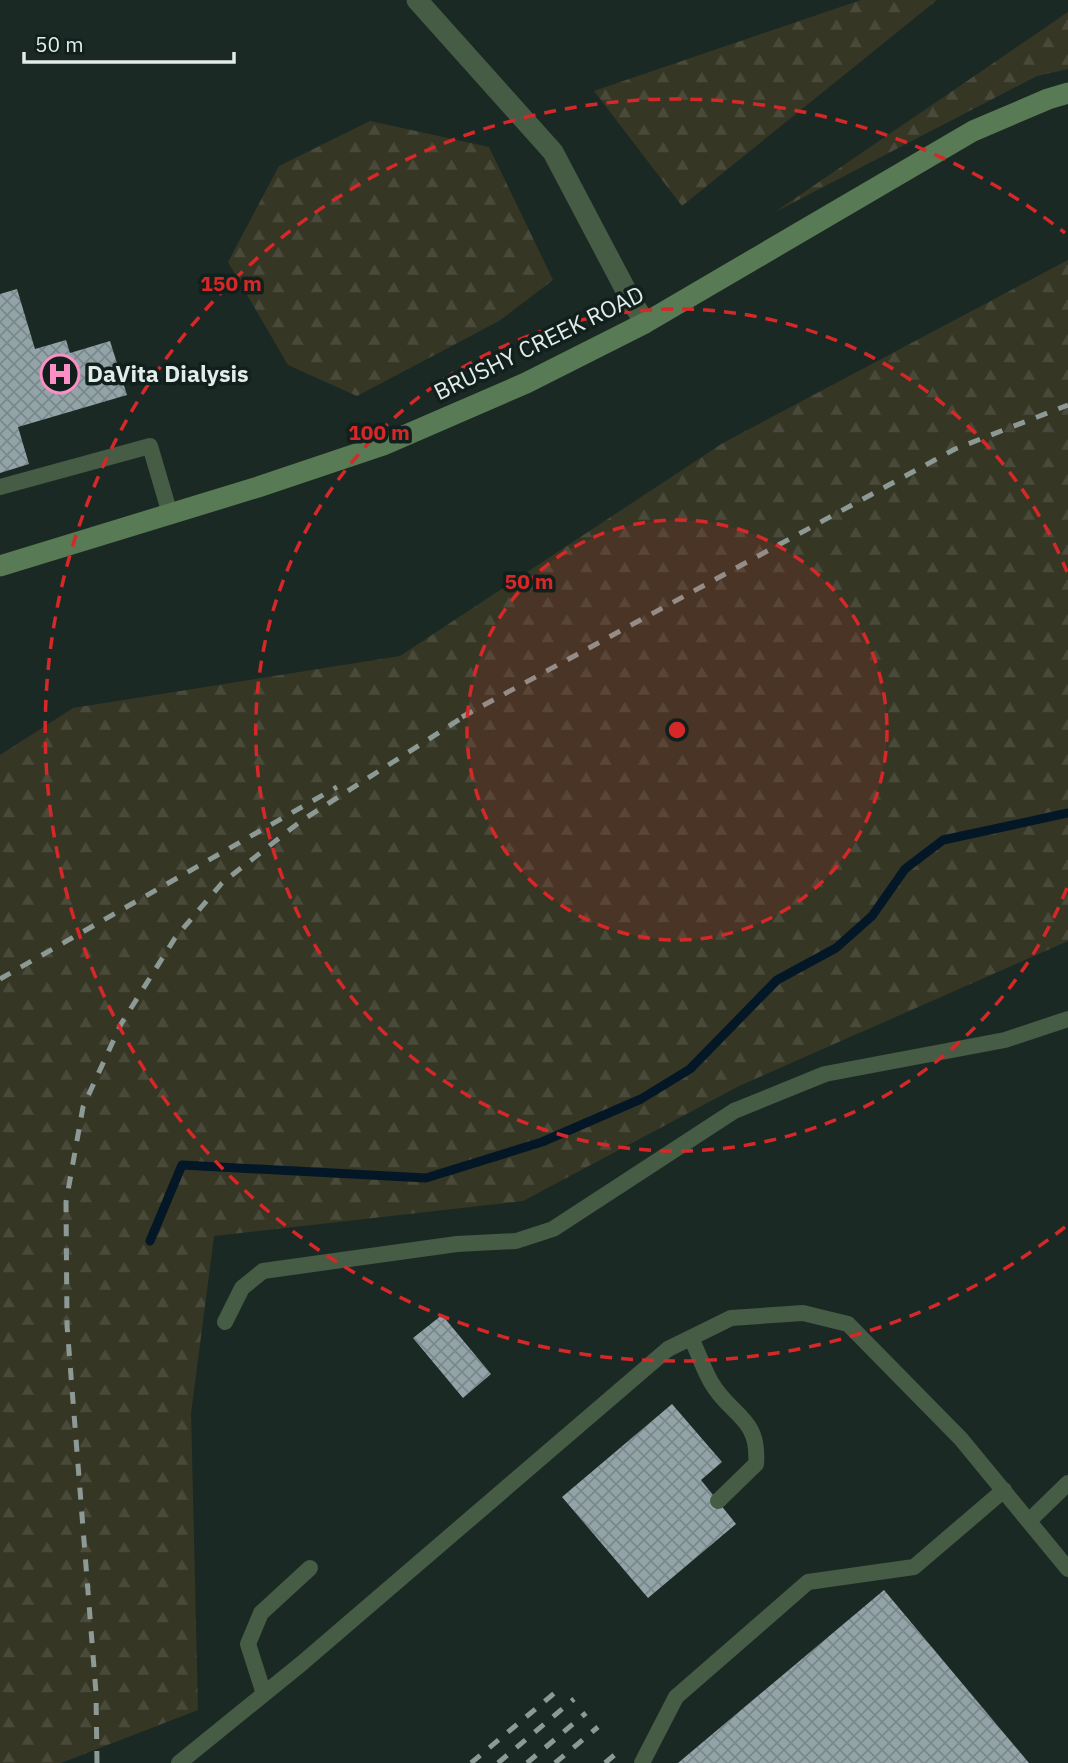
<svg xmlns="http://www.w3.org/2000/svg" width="1068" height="1763" font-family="'IBM Plex Sans',sans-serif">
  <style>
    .forest { fill: url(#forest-firs) }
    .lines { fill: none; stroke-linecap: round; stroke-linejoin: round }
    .stream { stroke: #041727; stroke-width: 9 }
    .building { fill: url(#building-cross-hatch) }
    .lane { stroke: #465c44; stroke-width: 16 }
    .street { stroke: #465c44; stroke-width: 21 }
    .secondary { stroke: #587a54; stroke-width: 21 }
    .rail { stroke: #8d9995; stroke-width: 5; stroke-dasharray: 12 12; stroke-linecap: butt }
    .ring { fill: none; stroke: #d62828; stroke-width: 3.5; stroke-dasharray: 12 9 }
    .labels { text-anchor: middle; stroke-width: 7; stroke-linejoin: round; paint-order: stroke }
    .street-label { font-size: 23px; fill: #e2ece9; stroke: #11201c }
    .poi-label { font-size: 23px; font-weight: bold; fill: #e2ece9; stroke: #11201c; text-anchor: start }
    .centre { fill: #d62828; stroke: #11201c; stroke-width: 3.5 }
    .ring-label { font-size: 21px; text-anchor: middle; font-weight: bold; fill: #d62828; stroke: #11201c; stroke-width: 7; stroke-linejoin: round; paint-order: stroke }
  </style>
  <defs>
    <pattern id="forest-firs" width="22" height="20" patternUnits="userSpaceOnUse" patternTransform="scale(1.75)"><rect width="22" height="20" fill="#363625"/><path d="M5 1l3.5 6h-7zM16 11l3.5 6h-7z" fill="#494a3a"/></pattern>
    <pattern id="building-cross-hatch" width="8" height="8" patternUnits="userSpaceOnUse" patternTransform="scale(1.75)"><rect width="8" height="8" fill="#92a4a8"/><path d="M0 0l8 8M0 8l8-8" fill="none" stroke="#7b888b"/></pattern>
  </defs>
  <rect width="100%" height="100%" fill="#1b2925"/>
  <path class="forest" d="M861,0H937L682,206L594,91Z
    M1068,12V69L1037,76L775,212Z
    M370,121L489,147L553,280L499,321L357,396L288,365L228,262L279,166Z
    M1068,260V941L739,1086L523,1201L214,1236L191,1413L198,1710L61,1763H0V755L73,708L400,656L723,443Z"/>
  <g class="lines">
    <path class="stream" d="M150,1241L182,1165L426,1178L542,1142L641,1099L690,1069L777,980L836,948L872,916L905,869L943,840L1068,813"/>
  </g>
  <path class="building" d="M17,289L35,349L66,340L70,353L110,341L127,395L18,427L29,464L0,473V294Z
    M442,1315L491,1374L463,1398L413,1338Z
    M672,1404L722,1462L701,1480L736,1524L648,1598L562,1497Z
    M884,1590L1029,1763H678Z"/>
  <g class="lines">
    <path class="lane" d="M0,487L150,446L170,514
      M225,1322L242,1288L263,1271L457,1244L516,1241L553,1229L734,1111L825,1074L1005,1040L1068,1019
      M691,1338C698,1352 703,1368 711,1382C730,1416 760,1417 756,1464L718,1501
      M1029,1521L1068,1483
      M264,1694L248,1644L261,1613L310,1568
      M179,1763L301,1664L668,1349L731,1318L803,1313L848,1324L961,1439L1068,1569
      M642,1763L676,1697L808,1582L914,1567L1004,1490"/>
    <path class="street" d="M417,0L553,152L631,300L645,323"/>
    <path class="secondary" d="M0,566L258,487L383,445L526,383L645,323L973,131L1048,99L1068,93"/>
    <path class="rail" d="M462,717L955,449L1068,405
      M0,979L337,787
      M97,1763L96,1693L67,1325L66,1202L83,1107L121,1024L175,938L222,883L301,821L471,712
      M471,1763L563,1686
      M498,1763L574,1699
      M527,1763L586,1713
      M555,1763L598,1727
      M605,1763L618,1752"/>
  </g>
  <circle cx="677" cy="730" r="210" fill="#d62828" fill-opacity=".12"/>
  <g class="ring">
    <circle cx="677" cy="730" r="210"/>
    <path d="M1067 888A421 421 0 1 1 1067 572"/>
    <path d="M1065 1227A631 631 0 1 1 1065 233"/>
  </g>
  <defs>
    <symbol id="hospital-ring" viewBox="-11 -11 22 22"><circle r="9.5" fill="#11201c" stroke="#fb8fc5" stroke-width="1.5"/><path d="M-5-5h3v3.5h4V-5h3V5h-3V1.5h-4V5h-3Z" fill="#fb8fc5"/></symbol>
  </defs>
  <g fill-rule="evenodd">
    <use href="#hospital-ring" x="38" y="352" width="44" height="44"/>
  </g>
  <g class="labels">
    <g class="street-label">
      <text transform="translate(539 343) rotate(-26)" y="8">BRUSHY CREEK ROAD</text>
    </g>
    <g class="poi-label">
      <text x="87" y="382">DaVita Dialysis</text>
    </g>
  </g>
  <circle cx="677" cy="730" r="10" class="centre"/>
  <g class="ring-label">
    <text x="231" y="291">150 m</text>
    <text x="379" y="440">100 m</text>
    <text x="529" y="589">50 m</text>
  </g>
  <path d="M24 52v10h210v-10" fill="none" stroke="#e2ece9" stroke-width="3.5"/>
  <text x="35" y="52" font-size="21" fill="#e2ece9" stroke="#11201c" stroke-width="5" paint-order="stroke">50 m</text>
</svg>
